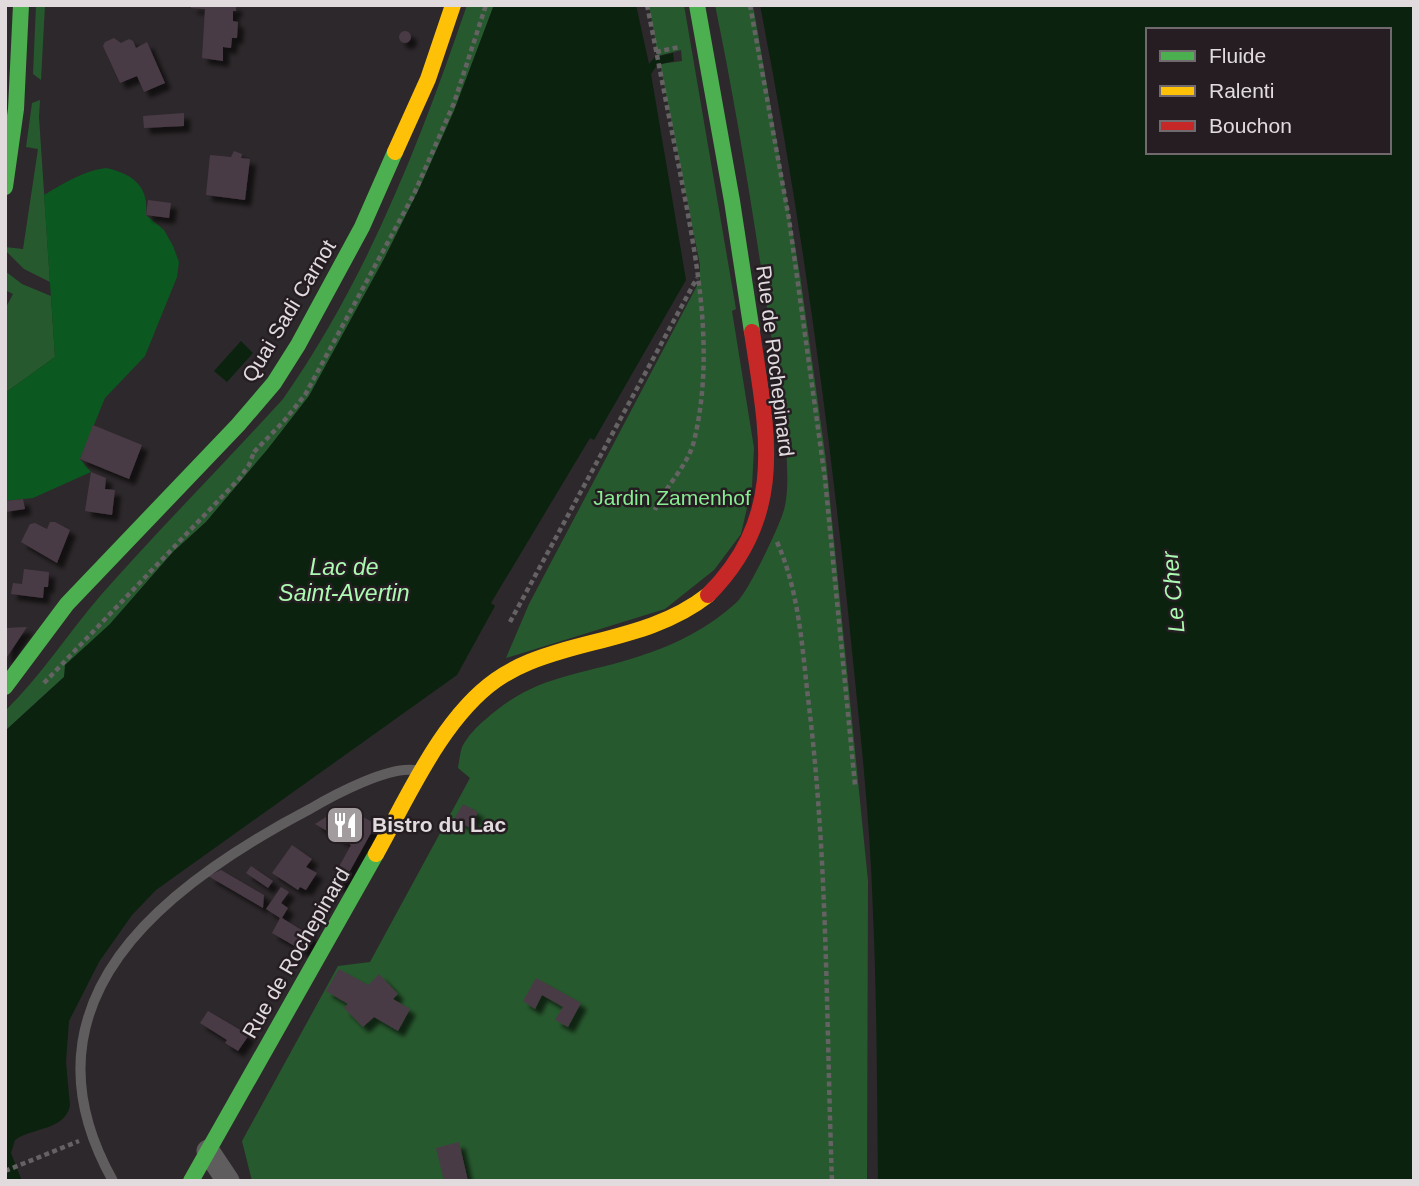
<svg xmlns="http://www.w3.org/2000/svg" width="1419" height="1186" font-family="Helvetica,sans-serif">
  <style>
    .green { fill: #27592e }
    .forest { fill: #0b5920 }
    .water { fill: #0b220e; fill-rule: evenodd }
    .building { fill: #4a3a45; filter: url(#shadow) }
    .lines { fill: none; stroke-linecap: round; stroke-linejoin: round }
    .path { stroke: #656264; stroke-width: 4.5; stroke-dasharray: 5 3.5; stroke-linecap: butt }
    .lane { stroke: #605d5f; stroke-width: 10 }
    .street { stroke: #605d5f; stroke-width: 23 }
    .fast { stroke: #4caf50; stroke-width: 16 }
    .slow { stroke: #ffc107; stroke-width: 16 }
    .jam { stroke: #c62828; stroke-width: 16 }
    .labels { text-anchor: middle; stroke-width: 5; stroke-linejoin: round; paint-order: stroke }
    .street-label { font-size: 21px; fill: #e1dbde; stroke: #251d22 }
    .park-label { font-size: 21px; fill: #88ed92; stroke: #251d22 }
    .poi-label { font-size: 21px; font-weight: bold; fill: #e1dbde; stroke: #251d22; text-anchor: start }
    .water-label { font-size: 23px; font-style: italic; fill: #abfab1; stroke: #251d22 }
  </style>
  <defs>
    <filter id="shadow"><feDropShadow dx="6" dy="6" stdDeviation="2" flood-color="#0009"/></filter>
  </defs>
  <rect width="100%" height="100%" fill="#2d282b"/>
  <path class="green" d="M36,5H45L41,80L33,74Z
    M467,5H494L454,111L420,187L384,259L309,396L267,450L206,522L173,552L64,677L5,731V711C41,676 68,633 101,595C160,528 223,465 283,399C367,279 420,142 467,5Z
    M649,5H684L736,309L732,311L754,448L752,486L741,534L714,570L665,609L506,658L529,604L700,280V265L660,64L682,61L681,50L658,56Z
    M715,5H753L800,275L826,460L868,881L867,1181H252L242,1141L338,966L370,962L470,778L458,768C459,762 460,753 462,747C467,737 477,726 486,719C536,674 580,676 640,656C675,645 710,627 737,602C749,590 777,531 783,513C795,479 779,393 774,355C757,238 739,121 715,5Z
    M40,100L39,117L50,282L24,269L6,251L5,247L23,249L38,149L26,147L32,103Z
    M5,271L22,284L51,296L55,357L5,393V309L13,294L5,290Z"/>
  <path class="forest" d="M106,168C133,174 149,186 146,215L164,230L173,246L179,262L177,277L145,356L105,398L80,459L91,472L33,498L5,501V393L55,357L44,195C64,183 83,171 106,168Z"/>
  <path class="water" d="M494,5H636L649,64L655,57L673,53L674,61L657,65L651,74L686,280L594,440L590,438L491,603L495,606L457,675L156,890L132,915L99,962L69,1021L66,1062L70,1106C64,1131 33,1127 15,1140L11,1153L22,1181H5V731L64,677L65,665L110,624L173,552L206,522L267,450L309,396L384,259L420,187L454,111Z
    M760,5H1414V1181H878C877,1092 877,1002 873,913C870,812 858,712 848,611C827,408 799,206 760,5ZM1148,30H1389V152H1148Z
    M241,341L253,353L227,382L214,371Z"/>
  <path class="building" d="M191,5H236V11H233V21L238,22L237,38H232L231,48L223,47V61L202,58L205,9L191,8Z
    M399 37a6 6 0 1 1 12 0a6 6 0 1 1-12 0Z
    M114,38L121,43L129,39L133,41L136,48L147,42L165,83L144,92L137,76L120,83L103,46L105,42Z
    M184,113V126L144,128L143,116Z
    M234,151L242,154L241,158L250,159L245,200L206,195L210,155L231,157Z
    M148,200L171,203L169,218L146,215Z
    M93,425L142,445L129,479L80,459Z
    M91,472L106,478L105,489L115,490L112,515L85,511Z
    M23,499L25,509L5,512V501Z
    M50,522H55L70,530L57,563L21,542L30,524L35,523L47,529Z
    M24,569L49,572L48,587H44L43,598L11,594L13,583L22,584Z
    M27,627L5,660V628Z
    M463,804L478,812L470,828L454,819Z
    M343,806L376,824L341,887L331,881L351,845L315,824Z
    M292,845L312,859L306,867L317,873L306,890L300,887L298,890L272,873Z
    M251,866L273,881L268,888L246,873Z
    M221,870L264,895L263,908L208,876Z
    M281,887L289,892L281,903L288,908L282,918L313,937L305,952L272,933L280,918L266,909Z
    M339,969L368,985L379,974L398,994L393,999L410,1009L398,1031L374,1017L363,1027L344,1008L348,1004L326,991Z
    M536,978L581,1003L568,1027L555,1020L563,1007L542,995L535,1009L523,1001Z
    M208,1011L249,1035L238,1051L225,1043L227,1040L200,1023Z
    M459,1142L468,1181H444L436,1148Z"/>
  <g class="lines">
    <path class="path" d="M647,5C658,59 668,113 679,167C696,256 716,351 694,441C688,466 665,486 655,510
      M750,5L789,219L825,479L855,785
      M656,52L679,47
      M254,452L284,421L305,395L414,194L454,103L486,5
      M777,542C799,591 802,646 808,698C828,858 826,1020 832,1181
      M510,622L697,278
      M44,683L239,479L249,465L254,452
      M5,1171L79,1141"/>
    <path class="lane" d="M113,1181C12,1001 165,885 310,809C332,796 393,763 418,771"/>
    <path class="street" d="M208,1151L228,1181"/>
    <path class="fast" d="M697,5L732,201L752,332
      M5,187L16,109L21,5
      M5,687L67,604L238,425L274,383L298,345L362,227L395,152
      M191,1181L376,854"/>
    <path class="slow" d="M395,152L428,79L453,5
      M376,854C408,797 442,718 496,680C517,665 541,657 565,650C615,636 666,628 708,595"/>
    <path class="jam" d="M708,595C788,515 767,433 752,332"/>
  </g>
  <defs>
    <symbol id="restaurant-square" viewBox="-11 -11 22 22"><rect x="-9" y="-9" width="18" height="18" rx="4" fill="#a29c9f" stroke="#251d22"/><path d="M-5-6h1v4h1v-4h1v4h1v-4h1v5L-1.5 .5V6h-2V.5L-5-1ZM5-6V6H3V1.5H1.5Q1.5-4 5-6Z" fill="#fff"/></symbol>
  </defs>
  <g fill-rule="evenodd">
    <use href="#restaurant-square" x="323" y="803" width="44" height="44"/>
  </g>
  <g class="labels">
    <g class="street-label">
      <text transform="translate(289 311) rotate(-59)" y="7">Quai Sadi Carnot</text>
      <text transform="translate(775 361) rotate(83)" y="7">Rue de Rochepinard</text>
      <text transform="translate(296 953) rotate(-60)" y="7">Rue de Rochepinard</text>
    </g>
    <g class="park-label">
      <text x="672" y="505">Jardin Zamenhof</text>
    </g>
    <g class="poi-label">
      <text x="372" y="832">Bistro du Lac</text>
    </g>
    <g class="water-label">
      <text x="344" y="575">Lac de<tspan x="344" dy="26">Saint-Avertin</tspan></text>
      <text transform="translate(1173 592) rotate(-95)" y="8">Le Cher</text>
    </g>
  </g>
  <rect width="1419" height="1186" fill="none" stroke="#e1dbde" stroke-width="14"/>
  <rect x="1146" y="28" width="245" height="126" fill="#251d22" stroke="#70696d" stroke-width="2"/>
  <rect x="1160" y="51" width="35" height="10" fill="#4caf50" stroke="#70696d" stroke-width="2"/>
  <text x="1209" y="63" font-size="21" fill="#e1dbde">Fluide</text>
  <rect x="1160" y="86" width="35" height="10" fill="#ffc107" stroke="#70696d" stroke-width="2"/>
  <text x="1209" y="98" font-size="21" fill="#e1dbde">Ralenti</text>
  <rect x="1160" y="121" width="35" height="10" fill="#c62828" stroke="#70696d" stroke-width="2"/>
  <text x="1209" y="133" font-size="21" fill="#e1dbde">Bouchon</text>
</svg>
